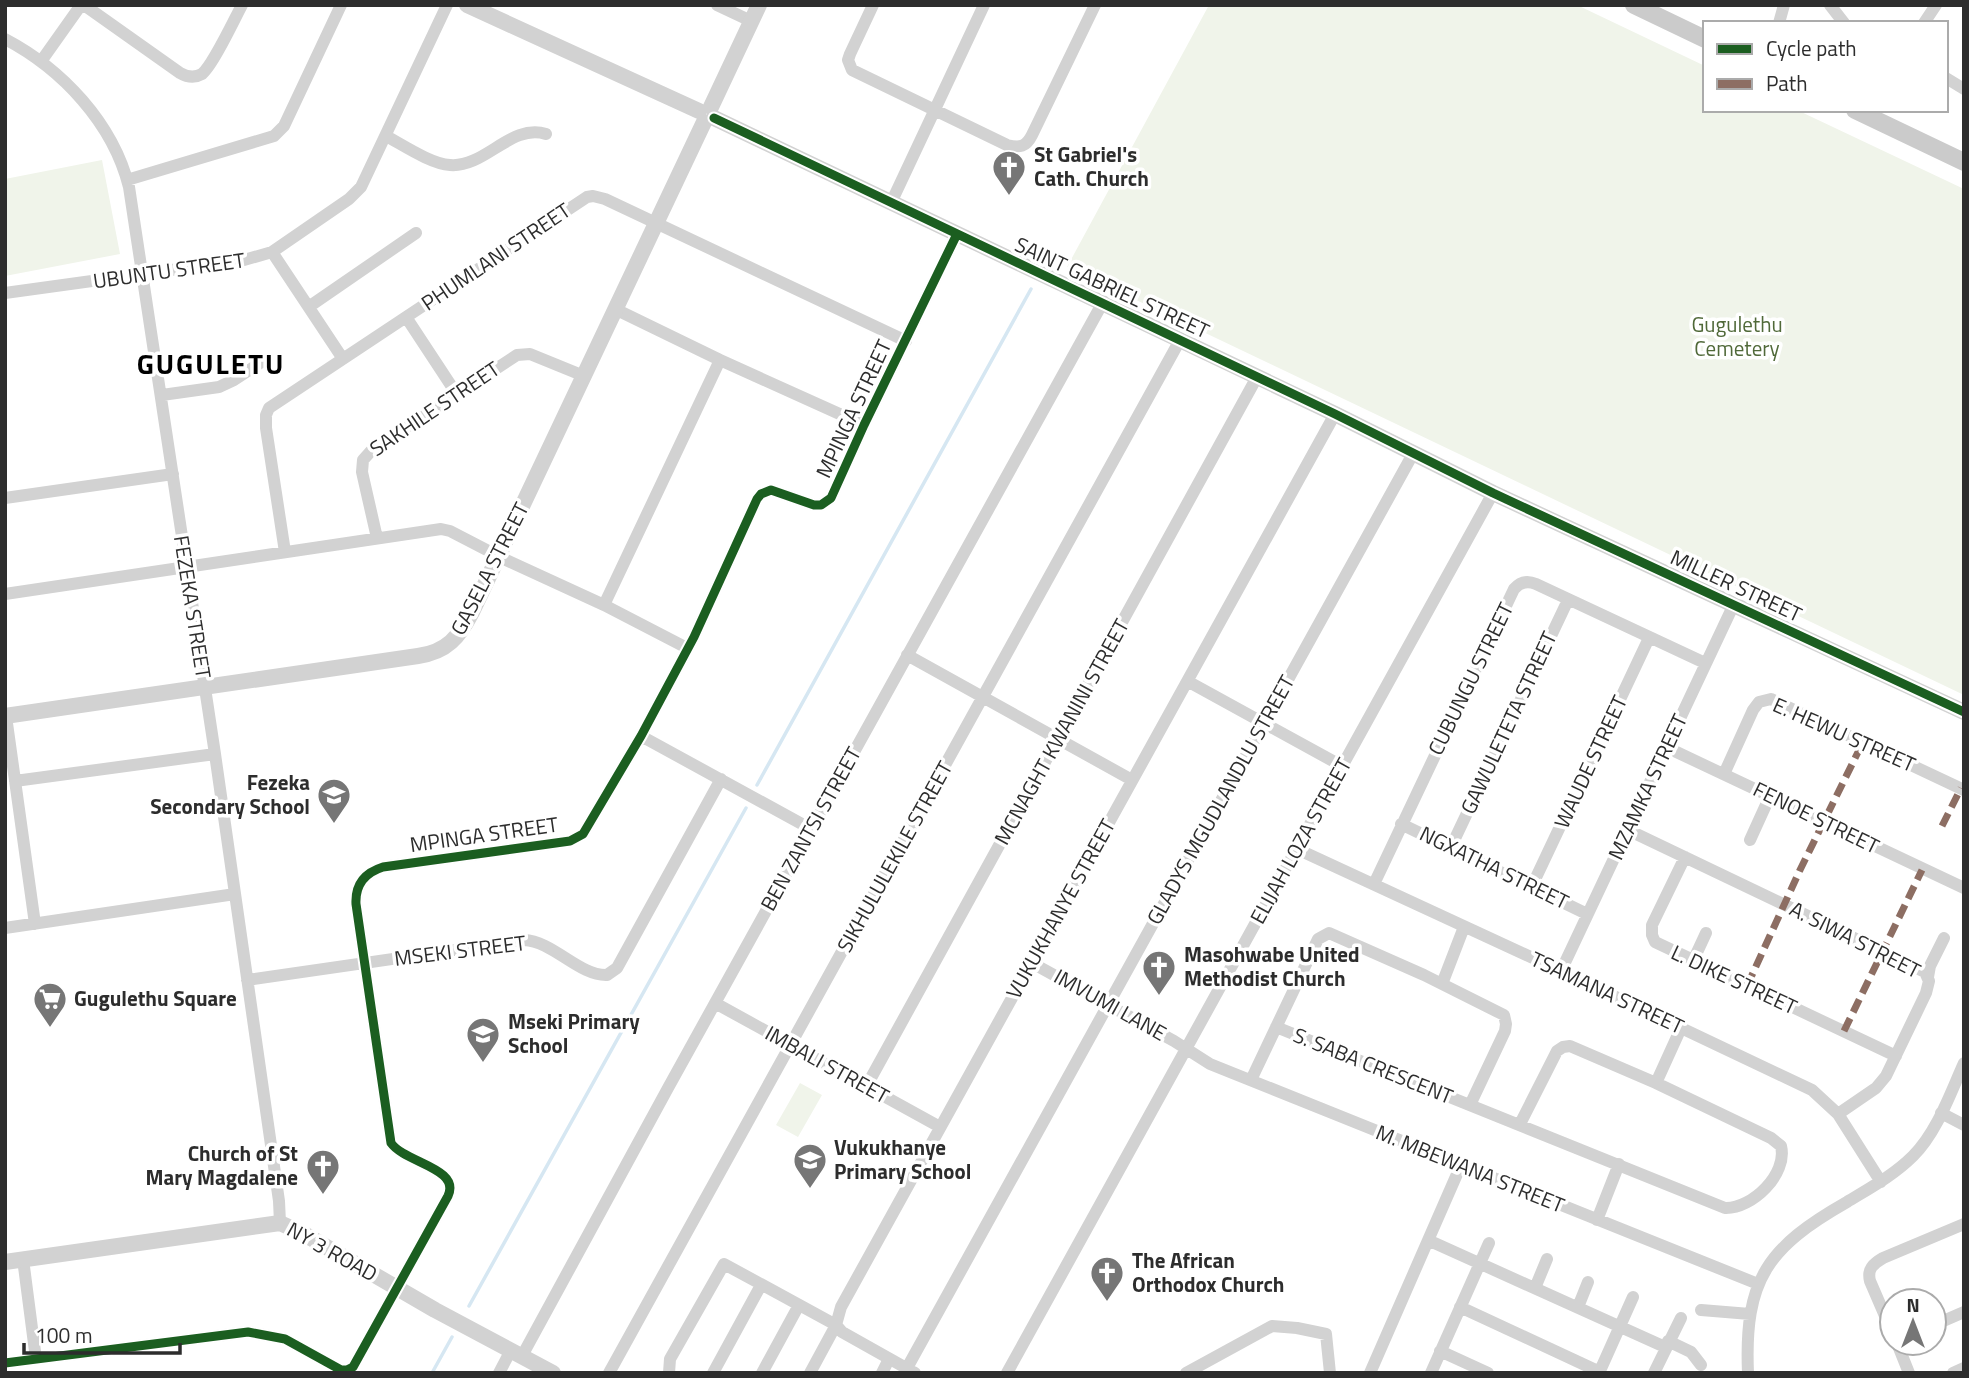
<svg xmlns="http://www.w3.org/2000/svg" width="1969" height="1378" font-family="'Titillium Web',sans-serif">
  <style>
    .green { fill: #f0f4ea }
    .lines { fill: none; stroke-linecap: round; stroke-linejoin: round }
    .stream { stroke: #d6e7f2; stroke-width: 3.5 }
    .minor { stroke: #d2d2d2; stroke-width: 12 }
    .tertiary { stroke: #d2d2d2; stroke-width: 16 }
    .secondary { stroke: #cbcbcb; stroke-width: 18 }
    .quiet { stroke: #8d6e63; stroke-width: 7; stroke-dasharray: 14 7; stroke-linecap: butt }
    .cycleway-casing { stroke: #fff; stroke-width: 13 }
    .cycleway { stroke: #1b5e20; stroke-width: 9 }
    .labels { text-anchor: middle; stroke-width: 7; stroke-linejoin: round; paint-order: stroke }
    .poi-label { font-size: 21px; font-weight: bold; fill: #2d2d2d; stroke: #fff; text-anchor: start }
    .street-label { font-size: 21px; fill: #2d2d2d; stroke: #fff }
    .park-label { font-size: 21px; fill: #506939; stroke: #fff }
    .district-label { font-size: 28px; font-weight: bold; letter-spacing: 2px; fill: #000; stroke: #fff }
  </style>
  <rect width="100%" height="100%" fill="#fff"/>
  <path class="green" d="M1209,5H1577L1705,66V110H1797L1964,189V695L1067,267Z
    M102,160L120,254L5,276V179Z
    M800,1083L822,1095L798,1137L776,1125Z"/>
  <g class="lines">
    <path class="stream" d="M757,785L1031,289
      M469,1306L746,808
      M432,1373L452,1337"/>
    <path class="minor" d="M84,5L180,73C187,77 195,78 202,74C213,65 234,20 242,5
      M717,5L751,21
      M873,5L850,54L848,60L852,70L1007,145C1020,148 1026,147 1032,135L1095,5
      M1830,5L1844,23
      M1779,23L1784,5
      M1924,23L1936,5
      M5,39C62,69 113,123 129,187L215,754L279,1201L280,1223
      M42,60L81,5
      M1946,78L1964,89
      M386,136C403,145 431,164 450,165C485,168 511,123 546,134
      M127,180L274,136L284,126L341,5
      M891,203L984,5
      M272,252L343,359
      M5,293L244,260L272,252L349,199L361,187L447,5
      M310,306L416,233
      M615,309L720,360L864,425
      M406,317L456,393
      M162,395L219,387L234,380L263,361
      M5,498L173,474
      M377,538L362,472L363,460L371,451L517,355L530,354L584,376
      M285,552L266,428V415L269,408L587,197L593,196L605,199L906,341
      M5,594L441,529L450,531L506,560L604,605L687,648
      M604,605L720,360
      M907,655L1132,780
      M1189,682L1342,766
      M6,716L35,924
      M641,736L811,829
      M1668,748L1964,888
      M1724,774L1753,710L1759,702L1771,699L1964,790
      M15,781L215,754
      M1401,824L1587,914
      M1628,830L1925,972L1929,981L1926,993L1886,1076L1876,1088L1838,1114
      M1750,840L1770,796
      M1451,847L1568,600
      M1297,849L1561,971L1812,1090L1838,1114L1881,1182
      M1685,857L1652,925V935L1655,942L1896,1056
      M1374,884L1514,589C1520,582 1527,580 1536,584L1705,663
      M1532,886L1649,638
      M5,928L235,894
      M1693,961L1706,933
      M1032,963L1174,1041L1210,1064L1758,1284
      M1561,971L1734,604
      M1928,977L1930,966L1944,938
      M247,980L524,940C553,941 579,976 607,975L617,968L721,779
      M1442,984L1464,927
      M715,1003L940,1127
      M1276,1027L1725,1208C1752,1209 1788,1174 1781,1146L1771,1138L1656,1083L1570,1046L1563,1047L1557,1051L1520,1124
      M1251,1080L1318,939L1329,933L1424,975L1504,1015L1506,1024L1505,1031L1470,1105
      M1656,1083L1681,1028
      M866,1087L1257,377
      M1941,1113L1964,1125
      M1597,1220L1619,1164
      M1430,1241L1665,1347
      M23,1259L36,1359
      M1535,1288L1547,1259
      M1460,1307L1600,1372
      M1578,1307L1588,1282
      M1701,1310L1750,1314
      M1934,1325L1964,1312
      M1892,1332L1870,1281C1867,1269 1873,1264 1883,1258L1964,1224
      M1668,1341L1691,1352L1701,1365
      M1897,1343L1909,1373
      M1440,1351L1488,1373
      M522,1356L668,1088L1102,304
      M5,1363L248,1332L285,1339L341,1370H347L353,1367L448,1196C461,1168 405,1163 391,1143L356,904C355,885 364,873 383,867L570,841L583,834L641,736L694,637L757,499L761,494L771,490L814,505H821L831,498L864,425L957,234
      M907,1368L1414,452
      M499,1373L511,1350
      M609,1373L1180,340
      M669,1373L670,1359L724,1264L836,1325L810,1373
      M713,1373L761,1285
      M762,1373L799,1305
      M882,1373L889,1359
      M915,1373L842,1332L836,1325L841,1307L1335,414
      M1007,1373L1493,493
      M1186,1373L1272,1326L1297,1328L1326,1334L1330,1373
      M1370,1373L1461,1165
      M1431,1373L1489,1243
      M1599,1373L1633,1297
      M1654,1373L1681,1318
      M1748,1373C1744,1279 1768,1247 1847,1202C1870,1188 1894,1175 1913,1156C1937,1132 1950,1094 1964,1063
      M1953,1373L1964,1368"/>
    <path class="tertiary" d="M467,5L699,111
      M711,107L759,5
      M714,118L1335,414L1493,493L1964,712
      M5,716L418,656C447,652 459,637 472,612L704,122
      M5,1262L280,1223L304,1234L435,1310L553,1373"/>
    <path class="secondary" d="M1634,5L1705,39
      M1855,110L1964,162"/>
    <path class="quiet" d="M1942,826L1961,788
      M1747,986L1800,870L1863,742
      M1844,1031L1922,870"/>
    <defs>
      <path id="cycleway" d="M714,118L1335,414L1493,493L1964,712
        M5,1363L248,1332L285,1339L341,1370H347L353,1367L448,1196C461,1168 405,1163 391,1143L356,904C355,885 364,873 383,867L570,841L583,834L641,736L694,637L757,499L761,494L771,490L814,505H821L831,498L864,425L957,234"/>
    </defs>
    <use href="#cycleway" class="cycleway-casing"/>
    <use href="#cycleway" class="cycleway"/>
  </g>
  <defs>
    <symbol id="church-pin" viewBox="-11 -11 22 30"><path d="M0 17L-7.5 6A9.5 9.5 0 1 1 7.5 6Z" fill="#767676" stroke="#fff"/><path d="M-1.2-6h2.4v3.5h3.3v2.4h-3.3V6h-2.4V-.1h-3.3v-2.4h3.3Z" fill="#fff"/></symbol>
    <symbol id="school-pin" viewBox="-11 -11 22 30"><path d="M0 17L-7.5 6A9.5 9.5 0 1 1 7.5 6Z" fill="#767676" stroke="#fff"/><path d="M0-5L7-2L0 1L-7-2ZM-4 1L0 2.5L4 1V4Q0 6-4 4Z" fill="#fff"/></symbol>
    <symbol id="supermarket-pin" viewBox="-11 -11 22 30"><path d="M0 17L-7.5 6A9.5 9.5 0 1 1 7.5 6Z" fill="#767676" stroke="#fff"/><path d="M-6-5.5h2.5l.6 2H6L4.5 2H-2.5L-4.4-4H-6ZM-1.5 3.2a1.3 1.3 0 1 0 .1 0ZM3 3.2a1.3 1.3 0 1 0 .1 0Z" fill="#fff"/></symbol>
  </defs>
  <g fill-rule="evenodd">
    <use href="#church-pin" x="990" y="148" width="38" height="52"/>
    <use href="#school-pin" x="315" y="776" width="38" height="52"/>
    <use href="#church-pin" x="1140" y="948" width="38" height="52"/>
    <use href="#supermarket-pin" x="31" y="980" width="38" height="52"/>
    <use href="#school-pin" x="464" y="1015" width="38" height="52"/>
    <use href="#school-pin" x="791" y="1141" width="38" height="52"/>
    <use href="#church-pin" x="304" y="1147" width="38" height="52"/>
    <use href="#church-pin" x="1088" y="1254" width="38" height="52"/>
  </g>
  <g class="labels">
    <g class="poi-label">
      <text x="1034" y="162">St Gabriel's<tspan x="1034" dy="24">Cath. Church</tspan></text>
      <text x="310" y="790" text-anchor="end">Fezeka<tspan x="310" dy="24">Secondary School</tspan></text>
      <text x="1184" y="962">Masohwabe United<tspan x="1184" dy="24">Methodist Church</tspan></text>
      <text x="74" y="1006">Gugulethu Square</text>
      <text x="508" y="1029">Mseki Primary<tspan x="508" dy="24">School</tspan></text>
      <text x="834" y="1155">Vukukhanye<tspan x="834" dy="24">Primary School</tspan></text>
      <text x="298" y="1161" text-anchor="end">Church of St<tspan x="298" dy="24">Mary Magdalene</tspan></text>
      <text x="1132" y="1268">The African<tspan x="1132" dy="24">Orthodox Church</tspan></text>
    </g>
    <g class="street-label">
      <text transform="translate(496 257) rotate(-34)" y="7">PHUMLANI STREET</text>
      <text transform="translate(169 271) rotate(-8)" y="7">UBUNTU STREET</text>
      <text transform="translate(1112 288) rotate(25)" y="7">SAINT GABRIEL STREET</text>
      <text transform="translate(435 409) rotate(-34)" y="7">SAKHILE STREET</text>
      <text transform="translate(854 409) rotate(-65)" y="7">MPINGA STREET</text>
      <text transform="translate(490 569) rotate(-63)" y="7">GASELA STREET</text>
      <text transform="translate(1736 586) rotate(25)" y="7">MILLER STREET</text>
      <text transform="translate(192 607) rotate(81)" y="7">FEZEKA STREET</text>
      <text transform="translate(1471 679) rotate(-64)" y="7">CUBUNGU STREET</text>
      <text transform="translate(1509 723) rotate(-65)" y="7">GAWULETETA STREET</text>
      <text transform="translate(1062 732) rotate(-61)" y="7">MCNAGHT KWANINI STREET</text>
      <text transform="translate(1844 735) rotate(24)" y="7">E. HEWU STREET</text>
      <text transform="translate(1591 762) rotate(-65)" y="7">WAUDE STREET</text>
      <text transform="translate(1648 787) rotate(-65)" y="7">MZAMKA STREET</text>
      <text transform="translate(1221 800) rotate(-61)" y="7">GLADYS MGUDLANDLU STREET</text>
      <text transform="translate(1816 818) rotate(26)" y="7">FENOE STREET</text>
      <text transform="translate(811 829) rotate(-61)" y="7">BEN ZANTSI STREET</text>
      <text transform="translate(484 835) rotate(-8)" y="7">MPINGA STREET</text>
      <text transform="translate(1301 841) rotate(-61)" y="7">ELIJAH LOZA STREET</text>
      <text transform="translate(895 857) rotate(-61)" y="7">SIKHULULEKILE STREET</text>
      <text transform="translate(1494 868) rotate(26)" y="7">NGXATHA STREET</text>
      <text transform="translate(1061 909) rotate(-61)" y="7">VUKUKHANYE STREET</text>
      <text transform="translate(1855 940) rotate(27)" y="7">A. SIWA STREET</text>
      <text transform="translate(460 951) rotate(-7)" y="7">MSEKI STREET</text>
      <text transform="translate(1734 980) rotate(25)" y="7">L. DIKE STREET</text>
      <text transform="translate(1607 993) rotate(25)" y="7">TSAMANA STREET</text>
      <text transform="translate(1110 1005) rotate(29)" y="7">IMVUMI LANE</text>
      <text transform="translate(827 1065) rotate(29)" y="7">IMBALI STREET</text>
      <text transform="translate(1373 1066) rotate(22)" y="7">S. SABA CRESCENT</text>
      <text transform="translate(1470 1169) rotate(22)" y="7">M. MBEWANA STREET</text>
      <text transform="translate(332 1252) rotate(29)" y="7">NY 3 ROAD</text>
    </g>
    <g class="park-label">
      <text x="1737" y="332">Gugulethu<tspan x="1737" dy="24">Cemetery</tspan></text>
    </g>
    <g class="district-label">
      <text x="211" y="374">GUGULETU</text>
    </g>
  </g>
  <rect width="1969" height="1378" fill="none" stroke="#2d2d2d" stroke-width="14"/>
  <rect x="1703" y="21" width="245" height="91" fill="#ffffff" stroke="#ababab" stroke-width="2"/>
  <rect x="1717" y="44" width="35" height="10" fill="#1b5e20" stroke="#ababab" stroke-width="2"/>
  <text x="1766" y="56" font-size="21" fill="#2d2d2d">Cycle path</text>
  <rect x="1717" y="79" width="35" height="10" fill="#8d6e63" stroke="#ababab" stroke-width="2"/>
  <text x="1766" y="91" font-size="21" fill="#2d2d2d">Path</text>
  <g transform="translate(1913 1322)"><circle r="33" fill="#ffffff" stroke="#ababab" stroke-width="2"/>
  <path d="M0-5L12 26L0 18L-12 26Z" fill="#767676"/>
  <text y="-10" font-size="19" font-weight="bold" text-anchor="middle" fill="#2d2d2d">N</text>
  </g>
  <path d="M24 1343v10h156v-10" fill="none" stroke="#2d2d2d" stroke-width="3.5"/>
  <text x="35" y="1343" font-size="21" fill="#2d2d2d" stroke="#ffffff" stroke-width="5" paint-order="stroke">100 m</text>
</svg>
